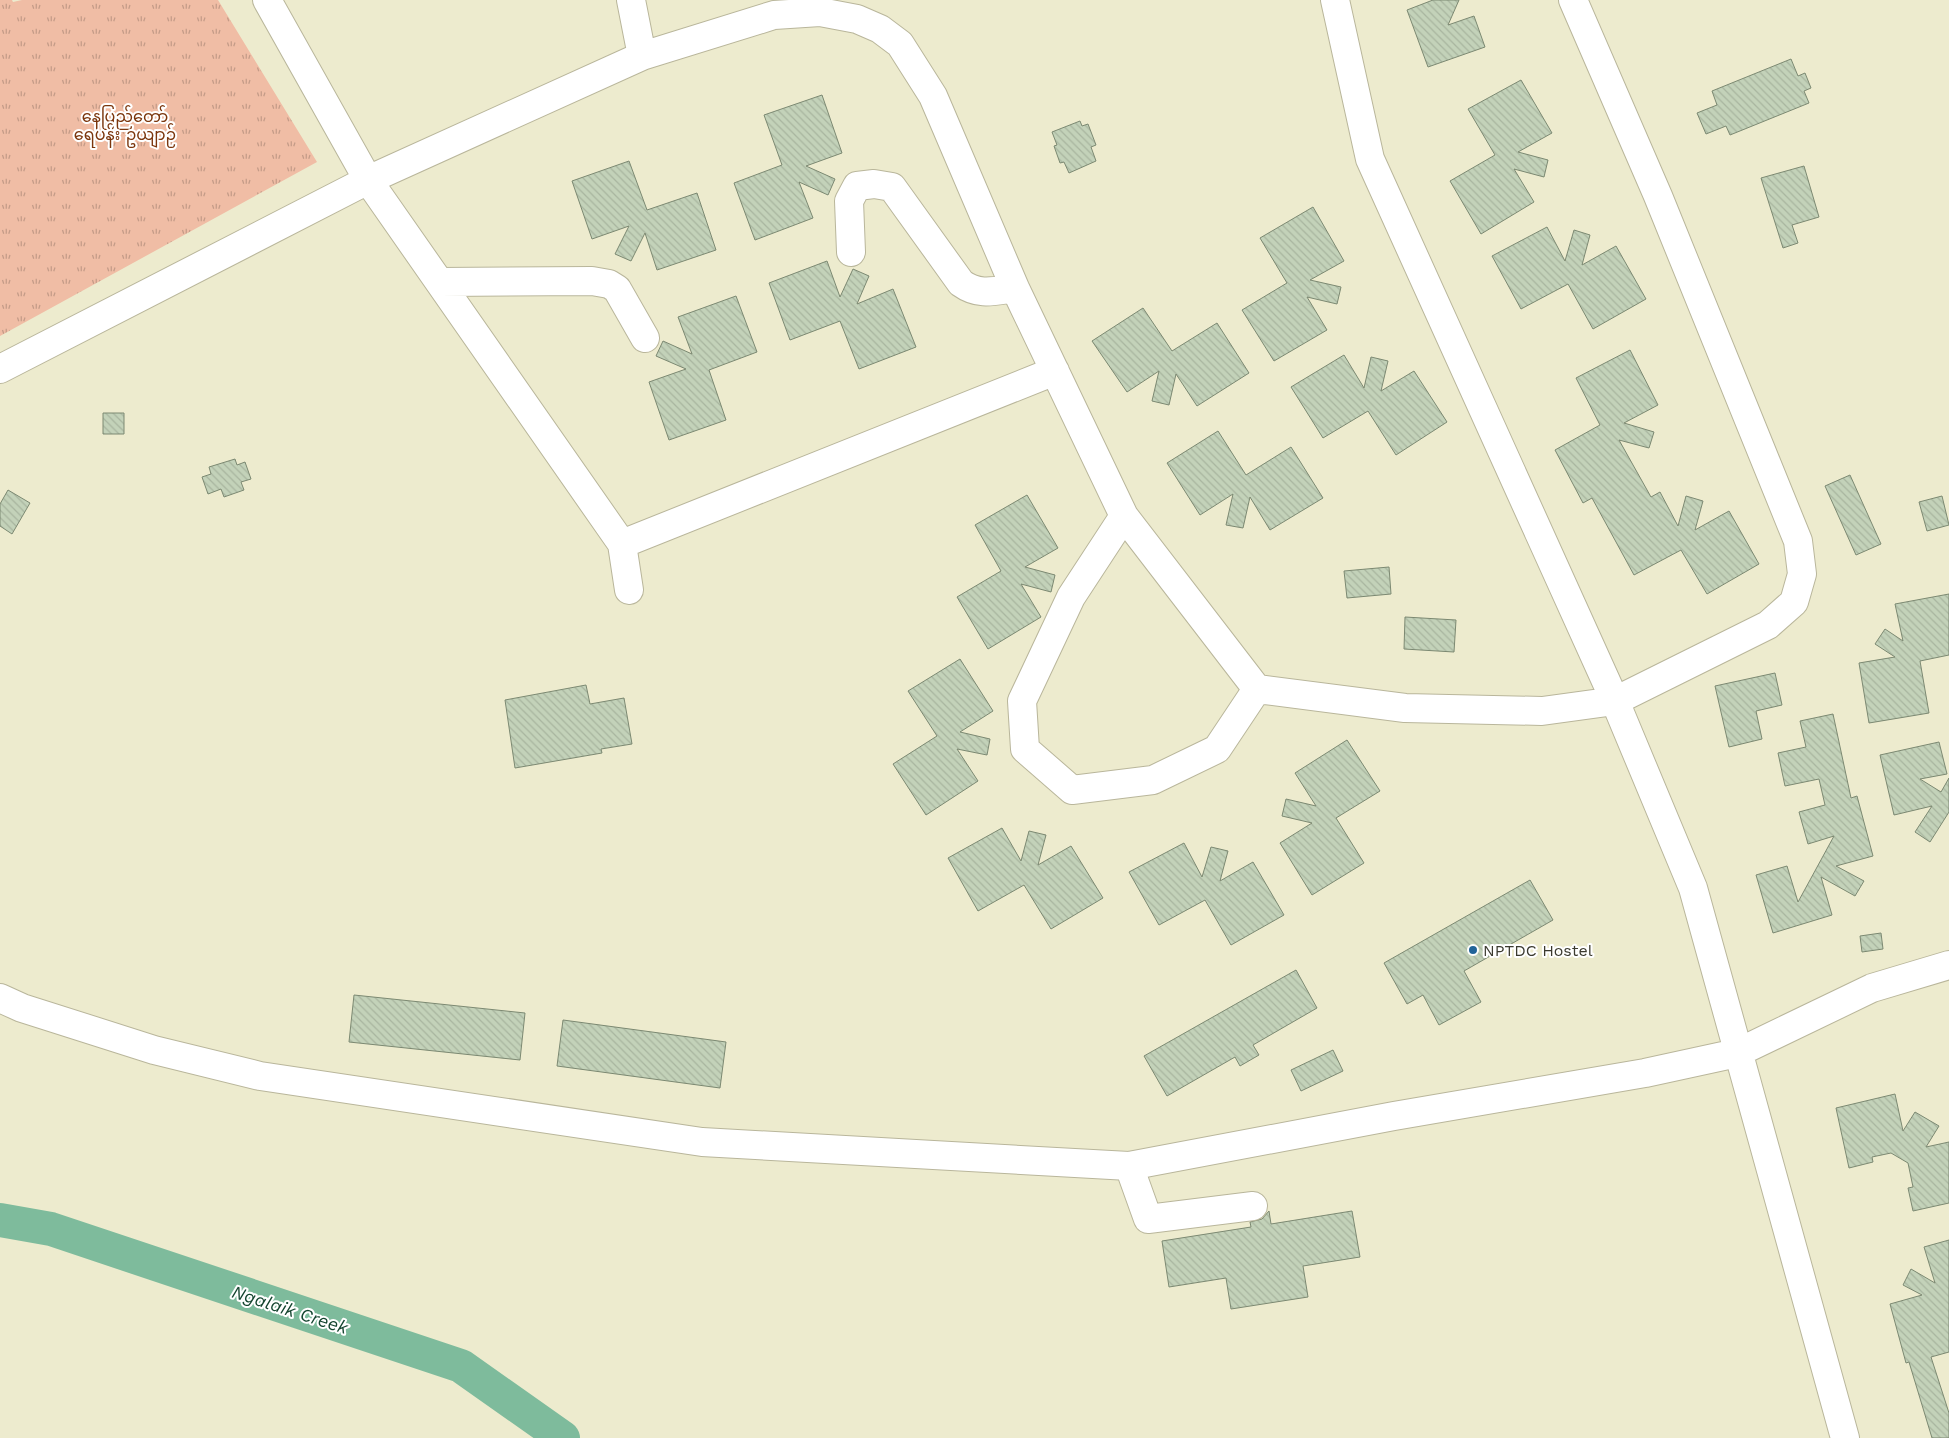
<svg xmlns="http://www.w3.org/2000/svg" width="1949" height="1438" font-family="'Work Sans','Noto Sans Myanmar',sans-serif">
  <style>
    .park { fill: url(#park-tufts) }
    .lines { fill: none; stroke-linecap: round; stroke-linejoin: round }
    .river { stroke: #7ebb9c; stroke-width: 34 }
    .building { fill: url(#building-back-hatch); stroke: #7c8972 }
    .minor-casing { stroke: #b9b69b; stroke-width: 30 }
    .minor { stroke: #fff; stroke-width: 28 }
    .poi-dot { fill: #216499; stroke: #fff; stroke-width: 2 }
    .labels { text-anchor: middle; stroke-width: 4; stroke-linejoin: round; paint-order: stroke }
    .park-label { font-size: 16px; fill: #7b360d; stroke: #fff }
    .poi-label { font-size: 16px; fill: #3b3a2f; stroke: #fff; text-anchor: start }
    .water-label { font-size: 18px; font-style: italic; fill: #14452f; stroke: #fff }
  </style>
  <defs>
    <pattern id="park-tufts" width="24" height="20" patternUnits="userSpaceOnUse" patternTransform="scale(1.25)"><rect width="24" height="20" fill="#f0bda5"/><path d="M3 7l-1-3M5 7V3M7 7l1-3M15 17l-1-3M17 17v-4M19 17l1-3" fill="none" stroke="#c49b87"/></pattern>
    <pattern id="building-back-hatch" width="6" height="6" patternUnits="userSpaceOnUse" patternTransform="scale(1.25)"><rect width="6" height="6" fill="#c3d2b9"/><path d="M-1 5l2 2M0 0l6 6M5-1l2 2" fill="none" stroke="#a8b59f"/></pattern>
  </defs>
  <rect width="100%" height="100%" fill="#edebce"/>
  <path class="park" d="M0,0H12L13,2L22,0H218L317,162L0,336Z"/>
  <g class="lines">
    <path class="river" d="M0,1220L51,1229L461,1366L563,1438"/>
  </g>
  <path class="building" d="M1433,0H1459L1448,25L1474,16L1485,47L1428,67L1407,10Z
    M1791,59L1798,76L1805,73L1811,88L1804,91L1809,103L1730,135L1726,126L1706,134L1697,113L1717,105L1712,91Z
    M1521,80L1552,133L1518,152L1548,160L1544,177L1514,169L1534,202L1481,234L1450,181L1495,155L1468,109Z
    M822,95L842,153L806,166L835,179L828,195L799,182L813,218L755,240L734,183L782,165L764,115Z
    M1080,121L1082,126L1088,124L1096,145L1091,147L1096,161L1069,173L1064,162L1060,163L1054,146L1057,145L1052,132Z
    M629,161L647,210L697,193L716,250L657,270L645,233L631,261L615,254L629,226L592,239L572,181Z
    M1804,166L1819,217L1792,225L1798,243L1783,248L1761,178Z
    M1313,207L1344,261L1310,280L1341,287L1337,304L1307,297L1327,330L1274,361L1242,310L1287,283L1260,238Z
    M1547,227L1565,261L1574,230L1590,235L1582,265L1616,246L1646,299L1593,329L1568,284L1521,309L1492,256Z
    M827,261L840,297L853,269L869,276L857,304L893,289L916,347L859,369L840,321L790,340L769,283Z
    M736,296L757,352L709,370L726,420L669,440L649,382L686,369L656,356L663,341L692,354L678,317Z
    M1143,308L1172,351L1217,323L1249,373L1197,406L1176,374L1169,405L1152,401L1159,371L1127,392L1092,341Z
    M1630,350L1658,405L1624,423L1654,432L1649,448L1619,440L1651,497L1660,492L1678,526L1686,496L1703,501L1695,530L1729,511L1759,564L1707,594L1681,550L1634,575L1592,498L1583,503L1555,450L1600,425L1576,378Z
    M1344,355L1364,388L1371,357L1388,361L1381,391L1414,371L1447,422L1396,455L1368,411L1323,438L1291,387Z
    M103,413H124V434H103Z
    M1218,431L1246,475L1291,447L1323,498L1270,530L1250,497L1243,528L1226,525L1233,494L1200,515L1167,463Z
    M235,459L237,465L245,462L251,479L241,482L244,490L224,497L221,489L208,494L202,477L211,474L209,467Z
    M1850,475L1881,544L1856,555L1825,486Z
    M8,490L30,503L12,534L0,526V504Z
    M1027,495L1058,548L1025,567L1055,575L1051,592L1021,584L1041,617L988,649L957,597L1001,571L975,525Z
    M1942,496L1949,525L1927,531L1919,502Z
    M1389,567L1391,594L1347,598L1344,571Z
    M1949,594V655L1920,661L1929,713L1869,723L1859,663L1895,657L1875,644L1885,629L1903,641L1895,604Z
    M1405,617L1456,620L1454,652L1404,649Z
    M960,659L993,711L960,732L990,739L987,755L957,749L978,781L926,815L893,764L937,736L908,691Z
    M1775,673L1782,705L1756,711L1762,739L1729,747L1715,686Z
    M586,685L590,704L624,698L632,744L601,749L602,753L515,768L505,700Z
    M1833,714L1851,798L1857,796L1873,856L1836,866L1864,881L1855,896L1821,877L1832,915L1773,933L1756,875L1787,866L1798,902L1834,836L1808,844L1799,812L1825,805L1819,779L1785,786L1778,753L1806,747L1800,721Z
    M1347,740L1380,791L1336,818L1364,863L1312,895L1280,843L1312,823L1282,816L1286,799L1316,806L1295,773Z
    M1939,742L1947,774L1920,779L1941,792L1949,778V812L1930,842L1915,832L1932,806L1894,815L1880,755Z
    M1002,828L1021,861L1029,831L1046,835L1038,865L1071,846L1103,898L1051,929L1024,885L978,911L948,858Z
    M1184,843L1202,877L1211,847L1228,851L1220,881L1253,862L1284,915L1231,945L1205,900L1159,925L1129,872Z
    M1530,880L1553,920L1464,971L1481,1002L1439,1025L1423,995L1407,1004L1384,963Z
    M1881,933L1883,949L1862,952L1860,936Z
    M1296,970L1317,1008L1253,1045L1259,1055L1240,1066L1235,1057L1167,1096L1144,1056Z
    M354,995L525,1013L520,1060L349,1042Z
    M563,1020L726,1042L720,1088L557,1066Z
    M1333,1050L1343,1071L1301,1091L1291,1070Z
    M1895,1094L1903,1131L1915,1112L1939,1126L1926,1147L1949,1142V1203L1913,1211L1908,1188L1913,1187L1908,1163L1891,1153L1872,1157L1873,1162L1849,1168L1836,1108Z
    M1269,1211L1271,1224L1352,1211L1360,1257L1303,1266L1308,1297L1231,1309L1226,1278L1169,1287L1162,1241L1251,1227L1250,1222L1262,1219Z
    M1949,1240V1352L1931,1357L1949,1413V1438H1932L1909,1362L1906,1363L1890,1304L1922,1295L1903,1285L1911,1269L1935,1283L1924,1247Z"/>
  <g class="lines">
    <defs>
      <path id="minor" d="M267,0L368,180L622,544L629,590
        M631,0L642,56
        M1335,0L1370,159L1615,701L1693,888L1845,1438
        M851,252L849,201L857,186L874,184L892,187L961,283C979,296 994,291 1015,288
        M440,282L592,281L609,284L617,289L645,338
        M0,369L368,180L642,56L774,15L820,12L857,19L880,29L900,44L933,96L1015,288L1124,516L1257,689L1405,708L1542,711L1615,701L1768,625L1794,602L1802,574L1798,541L1658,196L1573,0
        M1124,516L1071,597L1022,701L1025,749L1072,790L1153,780L1217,749L1257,689
        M622,544L1055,371
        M0,998L22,1008L154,1050L260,1076L702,1142L1129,1166L1394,1116L1645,1073L1737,1053L1872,988L1949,965
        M1129,1166L1148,1219L1253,1206"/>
    </defs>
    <use href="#minor" class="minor-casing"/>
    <use href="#minor" class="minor"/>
  </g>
  <circle class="poi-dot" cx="1473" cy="950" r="5"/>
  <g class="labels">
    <g class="park-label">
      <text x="125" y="122">နေပြည်တော်<tspan x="125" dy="18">ရေပန်း ဥယျာဉ်</tspan></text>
    </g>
    <g class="poi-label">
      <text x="1483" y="956">NPTDC Hostel</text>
    </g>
    <g class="water-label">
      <text transform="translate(290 1310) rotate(18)" y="6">Ngalaik Creek</text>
    </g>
  </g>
</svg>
